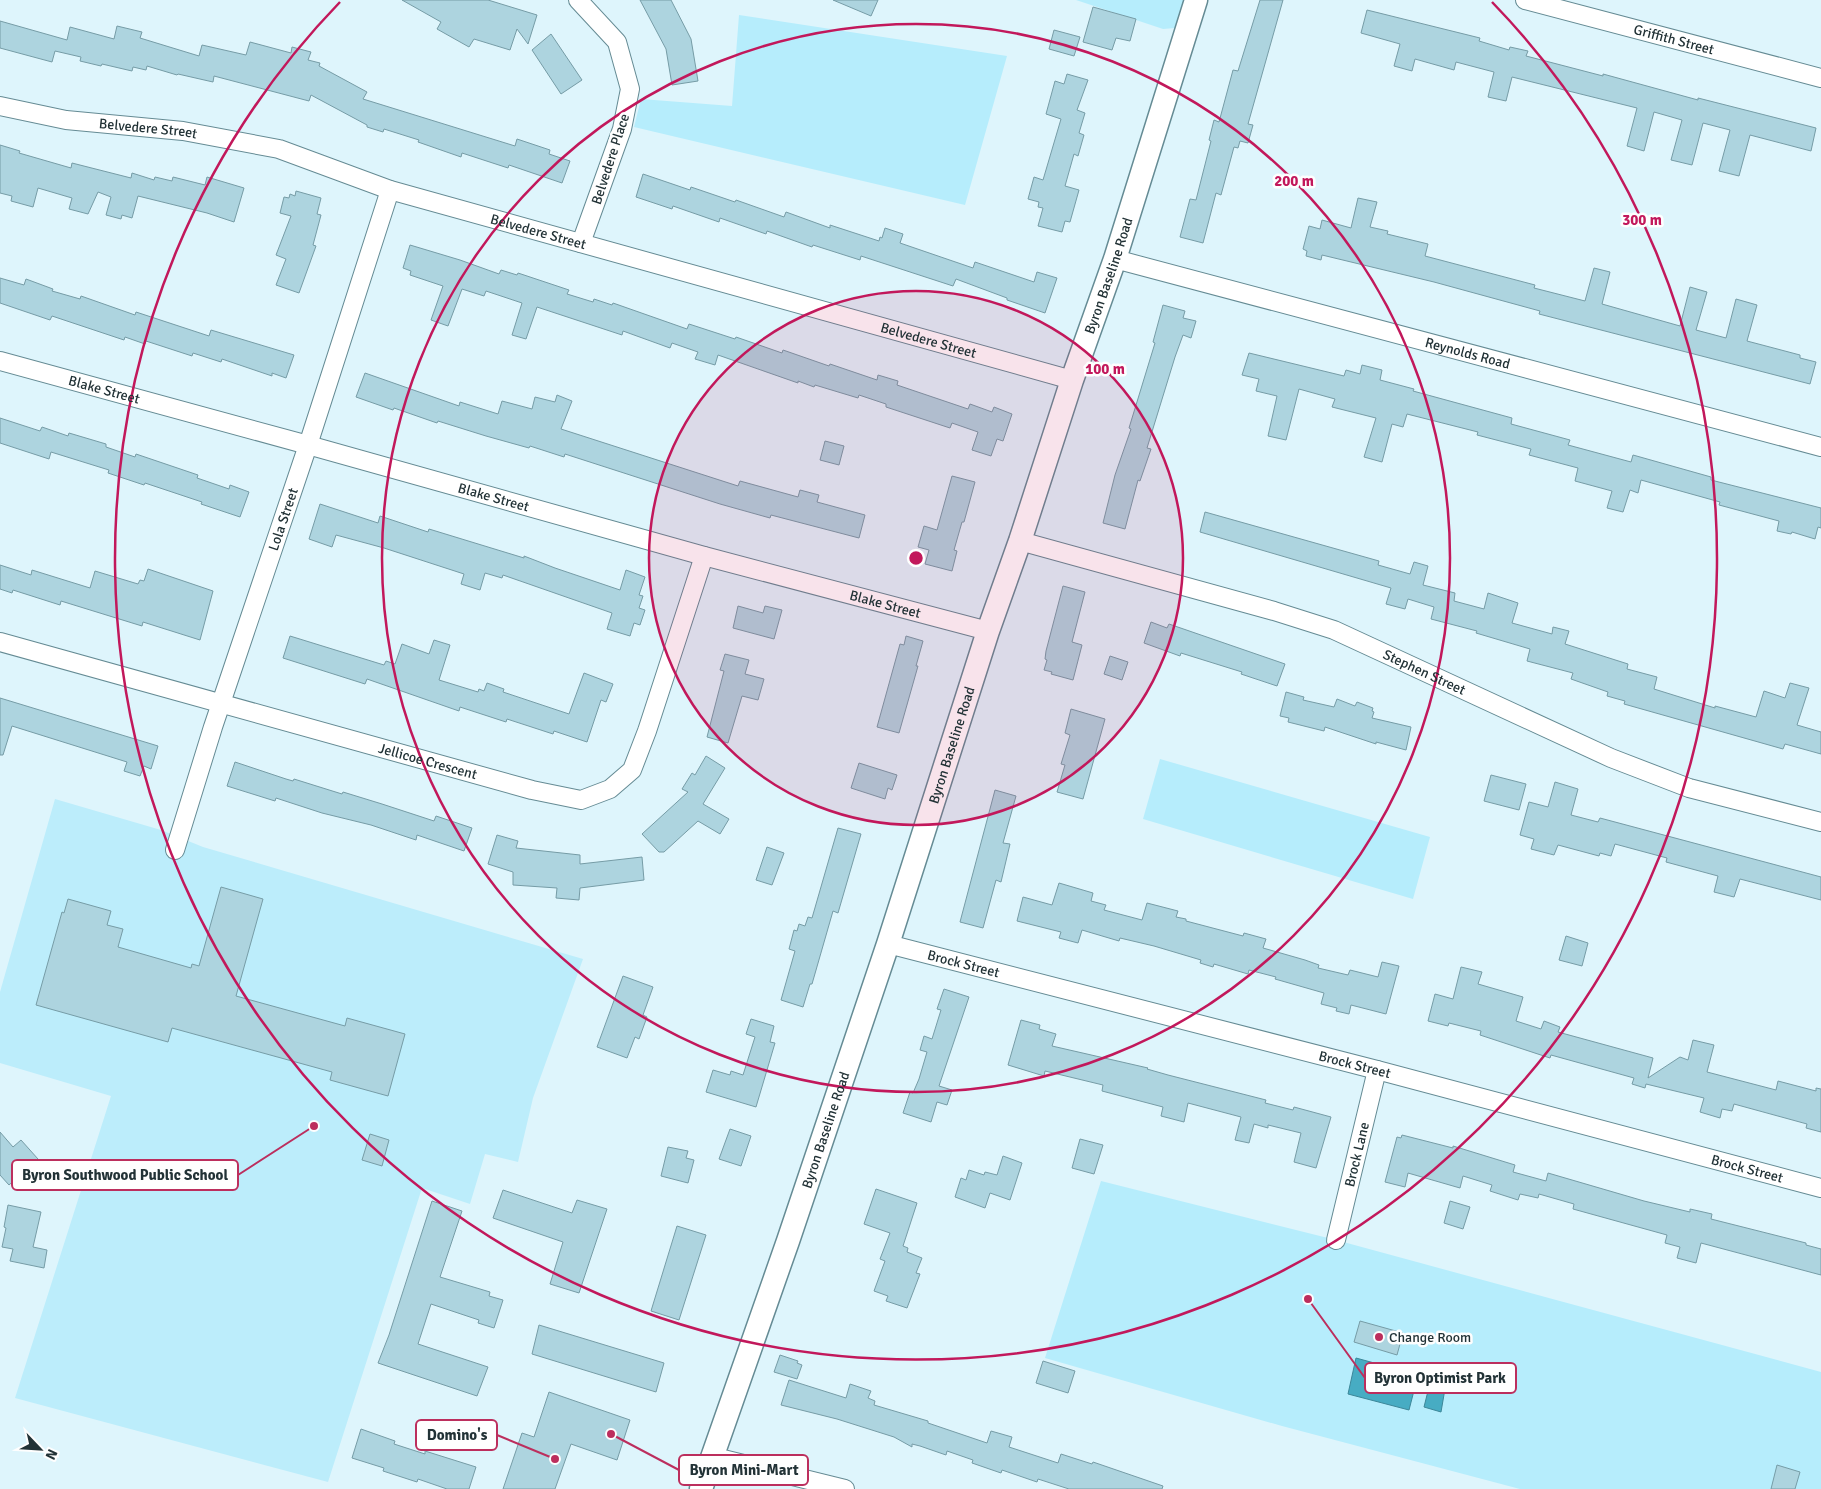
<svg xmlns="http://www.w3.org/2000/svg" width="1821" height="1489" font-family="Signika,sans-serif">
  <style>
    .built { fill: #bcedfb }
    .green { fill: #b6edfc }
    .water { fill: #47acc3; stroke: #3c8799 }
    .building { fill: #add4df; stroke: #769ca6 }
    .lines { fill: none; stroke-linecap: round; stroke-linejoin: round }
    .minor-casing { stroke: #658b94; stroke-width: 20 }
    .major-casing { stroke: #658b94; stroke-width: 25 }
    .minor { stroke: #fff; stroke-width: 18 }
    .major { stroke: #fff; stroke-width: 22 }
    .ring { fill: none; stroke: #c2185b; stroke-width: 2.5 }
    .poi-dot { fill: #bc2e5d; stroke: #fefefe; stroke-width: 2 }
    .labels { text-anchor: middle; stroke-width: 5; stroke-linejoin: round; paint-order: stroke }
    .street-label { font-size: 14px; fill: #223236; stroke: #fefefe }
    .poi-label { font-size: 14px; fill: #223236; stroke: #fefefe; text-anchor: start }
    .centre { fill: #c2185b; stroke: #fefefe; stroke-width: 2.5 }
    .ring-label { font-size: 15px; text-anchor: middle; font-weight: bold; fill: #c2185b; stroke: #fefefe; stroke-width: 5; stroke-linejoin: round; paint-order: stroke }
    .leader { fill: none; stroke: #bc2e5d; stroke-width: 2 }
    .callout-dot { fill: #bc2e5d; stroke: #fefefe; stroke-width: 2 }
    .callout { fill: #fefefe; stroke: #bc2e5d; stroke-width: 2 }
    .callout-label { font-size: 15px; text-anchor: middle; font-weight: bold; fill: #223236 }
  </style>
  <rect width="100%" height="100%" fill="#def5fc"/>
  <path class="built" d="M55,799L161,830L203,847L583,959L533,1098L518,1162L485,1154L470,1204L422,1188L328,1482L15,1398L111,1096L0,1063V992Z"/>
  <path class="green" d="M1076,0H1184L1175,28L1163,29Z
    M739,15L1007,56L965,205L634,127L641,99L732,106Z
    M1160,759L1430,837L1413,899L1143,819Z
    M1101,1181L1336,1240L1821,1372V1489H1520L1282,1426L1045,1358Z"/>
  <path class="water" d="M1356,1358L1418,1375L1409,1410L1348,1394Z
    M1431,1379L1446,1383L1441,1412L1424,1407Z"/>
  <path class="building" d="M402,0H488L537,15L528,44L517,29L510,50L474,39L469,47L437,29L441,22Z
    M640,0H671L691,39L698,81L672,85L666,49Z
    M833,0H878L871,16Z
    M1260,0H1283L1248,124L1253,125L1248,143L1240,141L1238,148L1234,147L1221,195L1216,193L1203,243L1180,237L1190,199L1196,200L1211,141L1209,140L1214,120L1219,122L1233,70L1238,71Z
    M1093,7L1136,19L1130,41L1116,38L1112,50L1083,42Z
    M1367,10L1480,38L1479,41L1509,50L1510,47L1528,51L1526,56L1557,64L1603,76V74L1698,100V98L1816,128L1811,151L1750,135L1739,176L1719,171L1730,130L1703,123L1692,165L1671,160L1682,120L1654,112L1644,151L1627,146L1637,108L1512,77L1506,101L1488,97L1494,72L1456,62L1454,70L1415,59L1412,71L1394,66L1400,44L1361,33Z
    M0,21L67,40L70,27L114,39L117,26L142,32L140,38L199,56L202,45L246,55L250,42L291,53L292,47L311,52L308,60L320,63L319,66L367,92L363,99L515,146L517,139L550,150L549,154L570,161L562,183L509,165L508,168L462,153L461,157L418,142L419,140L384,129L383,132L367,127V125L311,95L309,101L214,76L213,82L178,74L177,75L147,66L146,70L133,67L132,71L102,64L101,66L80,61L81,57L55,51L52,62L0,48Z
    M1054,30L1080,37L1074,56L1049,49Z
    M551,34L582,80L561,94L532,50Z
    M1067,74L1088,80L1077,110L1085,113L1079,133L1084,135L1078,156L1074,154L1065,186L1079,190L1070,222L1065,221L1062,232L1038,226L1043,208L1038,207L1039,202L1028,199L1034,177L1043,180L1061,119L1046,114L1055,81L1064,84Z
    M0,145L20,151L19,153L71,168L72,163L131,178L132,173L154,180L155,177L172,181L173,177L205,185L207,177L244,188L234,222L207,213L138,196L132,218L122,215L121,219L106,215L111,197L98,192L88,214L69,209L72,198L38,188L33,207L11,201L12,196L0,193Z
    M643,174L690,190L691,187L735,202L736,200L784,217L786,212L830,228V225L879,241L880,237L882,238L885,228L903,234L900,243L973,268L975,262L1034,282L1037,272L1057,278L1045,313L1007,300V298L956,279L953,286L861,256L860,260L813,245L812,247L767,231L766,234L720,218L719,222L673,206L672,209L636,197Z
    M296,191L321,198L317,214L321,215L313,245L316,246L299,293L276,285L286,259L276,255L291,216L280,213L284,197L289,198L290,194L295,196Z
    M1358,198L1377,202L1370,227L1388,231L1387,234L1428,244L1425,256L1535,285L1534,288L1585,301L1594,268L1610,272L1602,304L1680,326L1690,287L1707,292L1696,330L1726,338L1736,299L1757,305L1747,341L1800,355V358L1816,362L1810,384L1539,314L1540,311L1434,282L1322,255L1321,260L1306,256L1307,251L1303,249L1309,226L1320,229L1322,220L1351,228Z
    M410,245L460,260L499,274L501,270L517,275L518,273L569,290L567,294L593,302L594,299L612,305L613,303L687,329L689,324L735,339L736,337L782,353L783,350L829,366L830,364L877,380L878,375L898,381L897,385L968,409L970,404L992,412L994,407L1012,414L1003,441L997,439L991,456L972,450L978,432L952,423L950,428L886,407V404L859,395L858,398L815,385L814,387L798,381V383L718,355L715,365L695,359L698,352L672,343L670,348L623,331L622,335L537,307L526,339L512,335L522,303L486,291L484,296L462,289L448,326L431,320L443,286L410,275L411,271L403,268Z
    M0,278L24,285L26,279L53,289L52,291L80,299L81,296L135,315L136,312L209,336L211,330L294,355L286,378L272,373V376L222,359L221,362L193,353L192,356L146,341L145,344L125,337L124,340L52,316L50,320L0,303Z
    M1163,305L1185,311L1183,318L1196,321L1191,338L1183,335L1175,357L1147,448L1151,449L1140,481L1138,480L1125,529L1103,523L1115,475L1131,429L1129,428L1155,343L1153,342Z
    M1249,353L1344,376L1346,370L1360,374L1362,365L1382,370L1380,380L1414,389L1413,391L1512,418L1511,424L1570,440L1568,445L1631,462L1633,455L1711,477V480L1821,508V528L1818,527L1815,539L1792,532L1791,534L1777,531L1779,521L1719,505L1720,502L1641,480L1638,493L1630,490L1623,512L1607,508L1612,491L1575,481L1578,468L1529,455L1531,449L1477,435L1478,432L1407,414L1403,427L1392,424L1382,462L1364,457L1376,418L1332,407L1335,399L1299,389L1286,440L1268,436L1277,396L1256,391L1259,379L1242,375Z
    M365,373L459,406L460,402L498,414L502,401L532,409L535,397L555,402L557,395L572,401L561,429L738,486L740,481L798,497L800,490L819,495L817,502L865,515L859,538L771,515L770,518L720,504L565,454L564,457L530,446L529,448L486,436L438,421L437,423L394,408L393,410L356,397Z
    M0,418L40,431L42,427L68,436L69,433L106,444V447L135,457L136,454L198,475L197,478L229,489L230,485L249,492L240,517L201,504L202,502L145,483L144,485L108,473L109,470L51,452L49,459L0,443Z
    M825,441L844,446L839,465L820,460Z
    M952,476L975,482L964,522H962L954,550L957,551L952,571L925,564L929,550L918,547L924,526L937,530Z
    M320,504L378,523L380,516L428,532L429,529L524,558V556L555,568L620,590L626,570L645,577L639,595L643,596L639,608L645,610L640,625L634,623L630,636L607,629L612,613L503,575L502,578L485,573L480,590L461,584L464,574L384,548L336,535L332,547L309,539Z
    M1205,512L1379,561L1378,565L1410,574L1414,562L1428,566L1423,585L1455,593L1454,601L1484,609L1488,593L1518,603L1512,623L1552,634L1553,627L1569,631L1565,644L1628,664L1627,669L1657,677L1654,689L1715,708V706L1756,717L1764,691L1785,698L1790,683L1809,688L1797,725L1821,732V754L1785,744L1783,749L1624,704L1625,701L1607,696L1608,692L1571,679L1573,673L1527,661L1530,649L1476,633L1477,631L1431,619L1434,607L1408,599L1405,609L1386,604L1391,588L1200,532Z
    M0,565L31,575L32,570L90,588L95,571L138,584L140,580L144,581L148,569L213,591L200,640L143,622L142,626L61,601L60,605L13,590L12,593L0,589Z
    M1063,586L1085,592L1072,642L1082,645L1073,680L1051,674L1052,672L1044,670L1047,660L1045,659L1046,651Z
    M738,606L763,613L765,606L782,610L774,639L733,628Z
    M1151,622L1167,628L1169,624L1285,664L1277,686L1241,674L1242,672L1181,653L1180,656L1144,643Z
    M290,636L384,665L386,661L395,664L402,644L429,654L434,640L450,645L439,680L478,692L479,689L484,691L487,683L504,689L503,692L569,714L584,673L613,684L606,702L601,700L587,742L554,731L553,734L507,719L506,722L460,707L459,711L367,679L365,684L283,658Z
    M906,636L923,641L916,666H918L899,733L877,727L900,644L904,645Z
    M725,654L749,660L745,674L764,679L758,700L742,696L728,743L707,737L724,671L720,670Z
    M1110,656L1128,662L1122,680L1104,674Z
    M1286,692L1304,697L1303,700L1334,707L1337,699L1355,706L1357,702L1373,708L1372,711L1374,712L1372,718L1411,727L1406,750L1376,742V744L1325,727L1324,731L1288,722L1289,718L1280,716Z
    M0,698L158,746L151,769L144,766L140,776L124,771L127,762L12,726L3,755H0Z
    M1071,709L1105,719L1083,799L1057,792L1065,765L1061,764L1070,735L1065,733Z
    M706,756L725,768L703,804L729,819L720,834L698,821L664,852H659L642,834L688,792L682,789L692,773L695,775Z
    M235,762L286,779L293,781L294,779L342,794L343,792L382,804L434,821L436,816L472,828L464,851L417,835L416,840L371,825L322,813L276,798L275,801L227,786Z
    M859,763L897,775L892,790L888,788L885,799L851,788Z
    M1491,775L1526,784L1519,810L1484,801Z
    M1555,782L1578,789L1571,815L1598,822L1600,818L1821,877V900L1740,879L1734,897L1714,892L1718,876L1666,862L1667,858L1615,844L1611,856L1600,853L1599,856L1558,845L1554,855L1531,849L1534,839L1520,835L1529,802L1548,807Z
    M995,790L1016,796L1003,843L1010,844L1001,882L996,880L983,928L960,922Z
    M838,828L861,834L838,913L833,911L812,984H810L803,1007L781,1000L795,951L789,949L794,930L797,931L799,924L805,926L808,917L812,918Z
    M497,835L518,841L516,848L580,855V864L642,857L644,880L580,888L579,900L556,898L557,888L513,885V872L488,864Z
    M767,847L784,853L772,885L756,880Z
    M1059,883L1093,893L1091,901L1106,905L1104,910L1142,920L1147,903L1178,911L1176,917L1186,919V921L1243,936L1244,933L1266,939L1263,948L1305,960L1319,965L1318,968L1348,975L1350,970L1378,977L1382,962L1399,966L1386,1014L1351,1005L1349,1014L1336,1011L1337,1008L1321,1004L1324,993L1275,979L1276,977L1249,970L1248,974L1214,964L1213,967L1200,963L1201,960L1154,946L1120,938L1119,941L1082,930L1078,943L1059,938L1061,932L1017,921L1023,897L1052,905Z
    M221,887L263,899L236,996L345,1026L347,1018L405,1034L388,1096L330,1080L332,1072L172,1028L168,1042L36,1005L62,912L64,913L68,899L111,911L107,925L123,929L118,947L191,968L192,964L199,966Z
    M1566,936L1588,943L1582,966L1559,960Z
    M1461,967L1482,972L1478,984L1523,997L1516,1021L1541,1029L1544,1021L1560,1027L1558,1032L1653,1058L1648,1078L1680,1057L1688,1060L1693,1040L1714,1045L1707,1072L1776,1090L1778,1081L1816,1091V1088L1821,1089V1132L1806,1128L1807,1124L1734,1104L1732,1111L1722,1109L1720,1118L1700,1112L1704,1098L1646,1084L1645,1088L1632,1084L1634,1078L1551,1055L1550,1058L1480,1035L1481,1031L1449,1023L1448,1026L1428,1021L1435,994L1453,999Z
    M623,976L653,987L643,1015L647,1017L639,1039L635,1037L627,1058L597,1047Z
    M944,989L969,997L939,1086L952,1090L947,1105L937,1102L931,1122L903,1113L910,1092L913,1093L919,1079L927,1052L920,1050L924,1036L932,1039L941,1010L937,1009Z
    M751,1019L774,1026L770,1042L775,1043L756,1107L706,1092L713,1070L730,1075L731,1071L743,1075L755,1037L746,1034Z
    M1021,1020L1040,1025L1039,1029L1056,1034L1052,1046L1148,1068L1147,1069L1168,1075L1266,1100L1265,1103L1293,1110L1294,1107L1331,1117L1316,1168L1294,1162L1301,1133L1268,1125V1128L1254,1124L1249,1143L1235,1140L1241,1117L1188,1103L1184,1122L1161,1116L1163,1107L1102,1091L1103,1085L1045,1071L1044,1076L1008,1065Z
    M730,1129L751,1136L741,1166L719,1159Z
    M0,1132L13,1147L21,1140L38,1159L9,1185L0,1175Z
    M370,1134L389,1140L382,1166L362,1160Z
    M1402,1135L1453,1148V1146L1515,1165L1513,1172L1546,1181L1548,1173L1644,1201L1690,1212V1209L1712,1214L1711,1219L1806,1243V1245L1821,1249V1275L1701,1243L1696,1263L1677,1258L1680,1247L1665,1243L1667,1235L1573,1209L1574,1204L1539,1194L1538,1198L1520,1194L1518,1200L1490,1191L1492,1185L1463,1176L1460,1188L1408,1173L1405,1187L1385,1182L1397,1137L1401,1138Z
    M1080,1139L1103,1145L1094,1174L1072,1168Z
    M668,1147L688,1151L686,1158L694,1160L688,1183L661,1176Z
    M1003,1156L1022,1163L1010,1200L990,1193L985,1208L955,1197L961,1178L966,1180L969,1170L984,1175L985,1172L997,1175Z
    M876,1189L917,1203L903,1246L908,1248L907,1252L922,1258L916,1273L920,1274L907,1308L886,1301L888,1296L874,1291L885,1261L880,1259L890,1233L864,1224Z
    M503,1190L572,1213L577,1200L607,1209L579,1293L550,1284L563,1242L493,1218Z
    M432,1201L462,1211L440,1277L490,1292L489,1296L503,1300L494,1328L478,1323L479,1320L431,1304L418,1344L488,1367L477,1396L378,1363L389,1335Z
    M1450,1201L1470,1207L1463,1229L1444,1223Z
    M8,1205L41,1212L33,1247L47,1250L44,1268L10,1261L13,1249L2,1247L6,1228L4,1227Z
    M677,1226L706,1235L679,1320L651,1311Z
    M1360,1321L1403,1333L1397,1355L1354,1342Z
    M539,1325L664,1363L656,1392L532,1354Z
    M780,1355L798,1361L797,1363L802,1365L797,1379L774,1372Z
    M1043,1361L1075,1371L1068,1393L1036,1383Z
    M789,1380L846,1398L850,1384L871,1391L868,1398L875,1401L874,1405L928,1421V1423L987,1443L991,1431L1012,1437L1009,1447L1058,1463L1061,1454L1092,1464L1093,1462L1163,1486L1162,1489H1069L1038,1479L1037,1482L1002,1470L1001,1473L972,1463L973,1460L947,1451L946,1455L920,1446L912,1444V1447L894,1437L837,1419L781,1405Z
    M549,1392L630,1420L617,1460L571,1444L555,1489H503L522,1433L534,1437Z
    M361,1429L395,1441L394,1444L425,1454V1451L476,1467L469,1489H447L418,1479L417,1482L383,1471L384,1468L352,1458Z
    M1777,1465L1800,1472L1795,1489H1771Z"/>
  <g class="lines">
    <defs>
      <g id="minor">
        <path d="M578,0L617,42L630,89L622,129L581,243"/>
        <path id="s1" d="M1525,0L1821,78"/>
        <path id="s2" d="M0,106L66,120L183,131L279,149L390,190L1072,380"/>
        <path id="s3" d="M1115,259L1821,447"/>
        <path id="s4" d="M0,361L308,445L704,556L988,631"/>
        <path id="s5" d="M1020,541L1274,611L1334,630L1611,758L1689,788L1821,822"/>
        <path id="s6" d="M0,642L532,790L581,800L610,789L632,770L647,731L704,556"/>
        <path id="s7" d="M175,850L213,727L308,445L390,190"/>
        <path id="s8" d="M888,944L1377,1070L1821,1188"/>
        <path id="s9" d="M1336,1240L1377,1070"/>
        <path d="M711,1456L845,1489"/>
      </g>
      <g id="major">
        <path id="s10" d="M701,1489L788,1241L888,944L988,631L1020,541L1072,380L1115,259L1196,0"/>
      </g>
    </defs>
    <use href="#minor" class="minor-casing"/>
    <use href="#major" class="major-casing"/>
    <use href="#minor" class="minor"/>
    <use href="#major" class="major"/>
  </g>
  <circle cx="916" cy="558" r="267" fill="#c2185b" fill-opacity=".12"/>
  <g class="ring">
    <circle cx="916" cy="558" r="267"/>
    <circle cx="916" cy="558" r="534"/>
    <path d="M1492 2A801 801 0 1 1 340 2"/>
  </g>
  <circle class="poi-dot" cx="1379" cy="1337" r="5"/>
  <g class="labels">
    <g class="street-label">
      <text dy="5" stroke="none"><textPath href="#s1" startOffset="154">Griffith Street</textPath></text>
      <text dy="5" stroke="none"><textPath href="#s2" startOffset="150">Belvedere Street</textPath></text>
      <text transform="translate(610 159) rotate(-72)" y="5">Belvedere Place</text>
      <text dy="5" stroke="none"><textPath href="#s2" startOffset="555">Belvedere Street</textPath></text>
      <text dy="5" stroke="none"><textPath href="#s10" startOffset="1280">Byron Baseline Road</textPath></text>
      <text dy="5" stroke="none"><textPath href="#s2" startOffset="960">Belvedere Street</textPath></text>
      <text dy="5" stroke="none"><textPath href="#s3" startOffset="365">Reynolds Road</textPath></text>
      <text dy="5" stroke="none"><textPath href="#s4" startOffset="108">Blake Street</textPath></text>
      <text dy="5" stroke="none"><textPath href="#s4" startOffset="512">Blake Street</textPath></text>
      <text dy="5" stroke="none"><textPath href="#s7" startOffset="348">Lola Street</textPath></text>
      <text dy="5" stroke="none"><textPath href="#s4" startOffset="918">Blake Street</textPath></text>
      <text dy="5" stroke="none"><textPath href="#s5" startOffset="426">Stephen Street</textPath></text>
      <text dy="5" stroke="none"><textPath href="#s10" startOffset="785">Byron Baseline Road</textPath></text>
      <text dy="5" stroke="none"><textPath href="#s6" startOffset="444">Jellicoe Crescent</textPath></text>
      <text dy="5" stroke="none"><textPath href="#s8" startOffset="78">Brock Street</textPath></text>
      <text dy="5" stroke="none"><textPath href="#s8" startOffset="482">Brock Street</textPath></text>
      <text dy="5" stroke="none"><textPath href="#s10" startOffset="380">Byron Baseline Road</textPath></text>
      <text dy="5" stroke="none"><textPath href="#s9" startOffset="88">Brock Lane</textPath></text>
      <text dy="5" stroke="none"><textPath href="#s8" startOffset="888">Brock Street</textPath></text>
    </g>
    <g class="poi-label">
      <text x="1389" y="1342">Change Room</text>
    </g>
  </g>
  <circle cx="916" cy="558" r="8" class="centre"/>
  <g class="ring-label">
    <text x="1294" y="186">200 m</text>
    <text x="1642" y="225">300 m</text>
    <text x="1105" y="374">100 m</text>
  </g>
  <path class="leader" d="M314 1126L238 1175M1308 1299L1365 1378M555 1459L497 1435M611 1434L679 1470"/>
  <g class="callout-dot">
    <circle cx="314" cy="1126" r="5"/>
    <circle cx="1308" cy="1299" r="5"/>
    <circle cx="555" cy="1459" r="5"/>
    <circle cx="611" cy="1434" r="5"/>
  </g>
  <g class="callout">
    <rect x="12" y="1160" width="226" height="30" rx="5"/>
    <rect x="1365" y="1363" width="151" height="30" rx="5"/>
    <rect x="416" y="1420" width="81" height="30" rx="5"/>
    <rect x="679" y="1455" width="129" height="30" rx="5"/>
  </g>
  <g class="callout-label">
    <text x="125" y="1180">Byron Southwood Public School</text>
    <text x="1440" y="1383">Byron Optimist Park</text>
    <text x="457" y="1440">Domino's</text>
    <text x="744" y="1475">Byron Mini-Mart</text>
  </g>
  <g transform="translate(40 1449) rotate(115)" stroke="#fefefe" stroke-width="4" paint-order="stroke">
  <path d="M0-4L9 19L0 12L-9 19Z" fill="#223236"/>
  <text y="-8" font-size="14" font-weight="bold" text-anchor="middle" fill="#223236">N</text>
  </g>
</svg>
